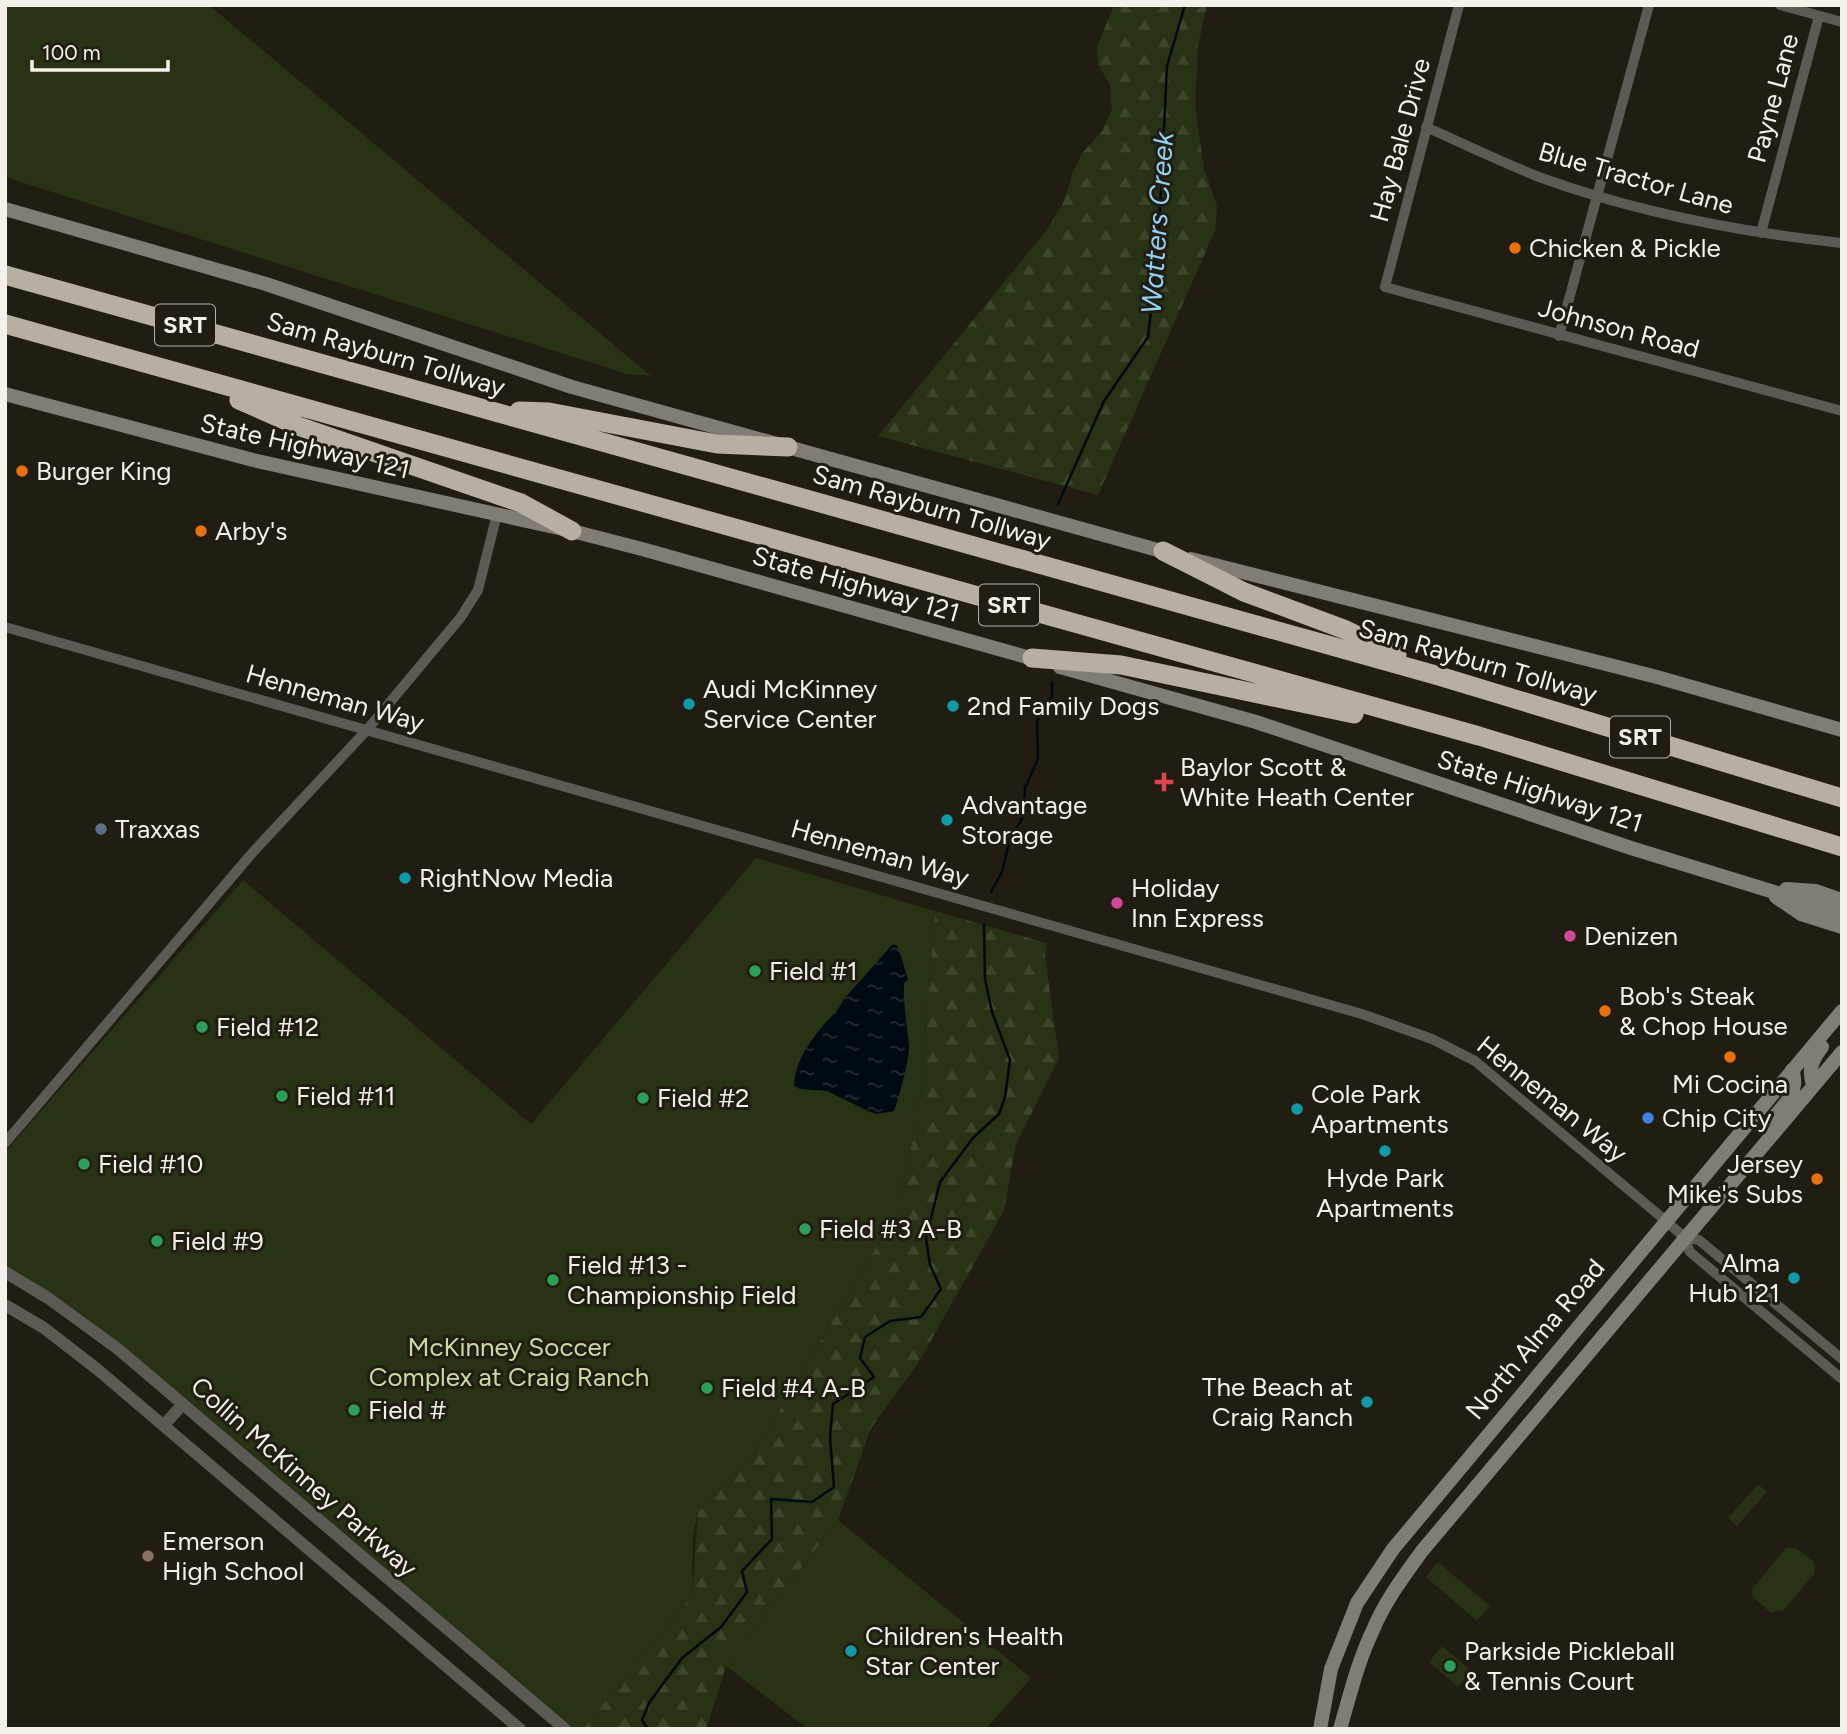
<svg xmlns="http://www.w3.org/2000/svg" width="1847" height="1734" font-family="Figtree,sans-serif">
  <style>
    .green { fill: #283214 }
    .forest { fill: url(#forest-firs) }
    .water { fill: url(#water-ripples) }
    .lines { fill: none; stroke-linecap: round; stroke-linejoin: round }
    .stream { stroke: #000a13; stroke-width: 2.5 }
    .minor { stroke: #5d5a55; stroke-width: 10 }
    .tertiary { stroke: #5d5a55; stroke-width: 12 }
    .secondary { stroke: #817c74; stroke-width: 14 }
    .motorway { stroke: #b7afa2; stroke-width: 19 }
    .food-dot { fill: #e8710a; stroke: #211d13; stroke-width: 2.5 }
    .culture-dot { fill: #0f9aa8; stroke: #211d13; stroke-width: 2.5 }
    .health-dot { fill: #e0444e; stroke: #211d13; stroke-width: 2.5 }
    .service-dot { fill: #5c6f8a; stroke: #211d13; stroke-width: 2.5 }
    .hotel-dot { fill: #d1479c; stroke: #211d13; stroke-width: 2.5 }
    .leisure-dot { fill: #2e9e5b; stroke: #211d13; stroke-width: 2.5 }
    .shop-dot { fill: #3f7fe0; stroke: #211d13; stroke-width: 2.5 }
    .education-dot { fill: #8d6e63; stroke: #211d13; stroke-width: 2.5 }
    .labels { text-anchor: middle; stroke-width: 6; stroke-linejoin: round; paint-order: stroke }
    .shield { fill: #211d13; stroke: #b5b1aa; stroke-width: 2 }
    .shield-label { font-size: 24px; font-weight: bold; fill: #f4f1ea }
    .street-label { font-size: 26px; fill: #f4f1ea; stroke: #211d13 }
    .poi-label { font-size: 26px; fill: #f4f1ea; stroke: #211d13; text-anchor: start }
    .park-label { font-size: 26px; fill: #c7dda2; stroke: #211d13 }
    .water-label { font-size: 28px; font-style: italic; fill: #91d2f6; stroke: #211d13 }
  </style>
  <defs>
    <pattern id="forest-firs" width="22" height="20" patternUnits="userSpaceOnUse" patternTransform="scale(1.75)"><rect width="22" height="20" fill="#283214"/><path d="M5 1l3.5 6h-7zM16 11l3.5 6h-7z" fill="#3d462b"/></pattern>
    <pattern id="water-ripples" width="26" height="14" patternUnits="userSpaceOnUse" patternTransform="scale(1.75)"><rect width="26" height="14" fill="#000a13"/><path d="M2 4q2-2 4 0t4 0M15 11q2-2 4 0t4 0" fill="none" stroke="#262e36"/></pattern>
  </defs>
  <rect width="100%" height="100%" fill="#211d13"/>
  <path class="green" d="M5,5H209L651,376L627,374L11,179L5,175Z
    M756,858L935,911L919,1110L897,1212L756,1450L698,1512L693,1536L692,1595L583,1729H571L69,1306L5,1265V1152L243,880L531,1124Z
    M1758,1484L1767,1492L1737,1526L1728,1518Z
    M838,1520L1031,1678L986,1729H808L726,1666Z
    M1786,1548H1796L1814,1562L1815,1573L1782,1612L1778,1610L1771,1613L1753,1597L1752,1589Z
    M1438,1562L1490,1606L1477,1621L1426,1577Z
    M1442,1646L1472,1671L1458,1687L1429,1662Z"/>
  <path class="forest" d="M1114,5H1207L1198,46L1195,107L1204,169L1217,206L1215,231L1098,495L878,436L1046,231L1064,201L1073,172L1083,152L1102,131L1112,109L1110,84L1098,65L1097,47Z
    M935,911L1047,943L1045,956L1059,1058L1016,1144L1004,1211L917,1365L871,1428L838,1520L726,1666L706,1729H583L692,1595L698,1512L756,1450L897,1212L919,1110Z"/>
  <path class="water" d="M892,945H896C900,949 906,973 908,980L904,983C903,1005 907,1024 909,1045C910,1058 899,1098 894,1111L877,1114L870,1112L827,1091L800,1089L794,1086C795,1061 810,1041 826,1022C833,1015 839,1010 843,1000Z"/>
  <g class="lines">
    <path class="stream" d="M1058,504L1104,401L1148,337L1158,248L1167,66L1185,5
      M991,892L1002,872L1010,839L1023,817L1025,788L1038,759L1037,721L1052,696V682
      M648,1729L642,1720L649,1703L682,1658L721,1627L747,1592L742,1571L772,1539L771,1499L812,1502L834,1487L830,1437L833,1404L874,1377L860,1358L865,1337L890,1321L921,1317L941,1289L930,1265L926,1238L940,1182L973,1138L999,1114L1005,1097L1010,1060L992,1012L985,979L984,925"/>
    <path class="minor" d="M1459,5L1385,287L1842,411
      M1780,5L1842,22
      M1426,127C1464,144 1501,162 1539,177C1638,213 1738,232 1842,243
      M1761,233L1819,16
      M1559,336L1649,5
      M5,627L1362,1014L1432,1039L1475,1061L1666,1221L1684,1237L1690,1252L1842,1379
      M5,1143L253,852L366,731L461,617L478,590L497,514
      M1684,1237L1699,1240L1842,1359"/>
    <path class="tertiary" d="M5,1272L48,1298L118,1349L565,1729
      M5,1305L44,1328L97,1369L520,1729
      M164,1425L183,1404"/>
    <path class="secondary" d="M5,209L266,284L572,387L1172,554
      M5,394L253,460L572,531L642,549L1041,661
      M1191,559L1657,677L1842,730
      M1060,667L1256,722L1631,848L1842,913
      M1786,889L1816,891L1842,900
      M1776,897L1801,914L1842,927
      M1813,1085C1808,1069 1812,1060 1822,1047
      M1769,1123C1782,1107 1801,1092 1792,1070
      M1320,1729L1331,1669L1357,1603L1393,1549L1842,1011
      M1340,1729C1350,1695 1358,1661 1373,1630C1385,1601 1404,1576 1422,1551L1842,1052"/>
    <path class="motorway" d="M5,275L1439,676L1842,798
      M5,324L1479,736L1842,847
      M239,400L298,426L521,503L572,531
      M519,411L549,412L717,444L788,447
      M1163,551L1244,592L1346,630L1397,655
      M1032,658L1121,665L1354,714"/>
  </g>
  <g class="food-dot">
    <circle cx="1515" cy="248" r="7"/>
    <circle cx="22" cy="471" r="7"/>
    <circle cx="201" cy="531" r="7"/>
    <circle cx="1605" cy="1011" r="7"/>
    <circle cx="1730" cy="1057" r="7"/>
    <circle cx="1817" cy="1179" r="7"/>
  </g>
  <g class="culture-dot">
    <circle cx="689" cy="704" r="7"/>
    <circle cx="953" cy="706" r="7"/>
    <circle cx="947" cy="820" r="7"/>
    <circle cx="405" cy="878" r="7"/>
    <circle cx="1297" cy="1109" r="7"/>
    <circle cx="1385" cy="1151" r="7"/>
    <circle cx="1794" cy="1278" r="7"/>
    <circle cx="1367" cy="1402" r="7"/>
    <circle cx="851" cy="1651" r="7"/>
  </g>
  <path class="health-dot" d="M1160.5 771.5h7v7h7v7h-7v7h-7v-7h-7v-7h7z"/>
  <circle class="service-dot" cx="101" cy="829" r="7"/>
  <g class="hotel-dot">
    <circle cx="1117" cy="903" r="7"/>
    <circle cx="1570" cy="936" r="7"/>
  </g>
  <g class="leisure-dot">
    <circle cx="755" cy="971" r="7"/>
    <circle cx="202" cy="1027" r="7"/>
    <circle cx="282" cy="1096" r="7"/>
    <circle cx="643" cy="1098" r="7"/>
    <circle cx="84" cy="1164" r="7"/>
    <circle cx="805" cy="1229" r="7"/>
    <circle cx="157" cy="1241" r="7"/>
    <circle cx="553" cy="1280" r="7"/>
    <circle cx="707" cy="1388" r="7"/>
    <circle cx="354" cy="1410" r="7"/>
    <circle cx="1450" cy="1666" r="7"/>
  </g>
  <circle class="shop-dot" cx="1648" cy="1118" r="7"/>
  <circle class="education-dot" cx="148" cy="1556" r="7"/>
  <g class="labels">
    <g class="shield">
      <rect x="155" y="304.5" width="60" height="41" rx="5"/>
      <rect x="979" y="584.5" width="60" height="41" rx="5"/>
      <rect x="1610" y="716.5" width="60" height="41" rx="5"/>
    </g>
    <g class="shield-label">
      <text x="185" y="333">SRT</text>
      <text x="1009" y="613">SRT</text>
      <text x="1640" y="745">SRT</text>
    </g>
    <g class="street-label">
      <text transform="translate(1773 98) rotate(-75)" y="9">Payne Lane</text>
      <text transform="translate(1400 140) rotate(-75)" y="9">Hay Bale Drive</text>
      <text transform="translate(1636 178) rotate(16)" y="9">Blue Tractor Lane</text>
      <text transform="translate(1619 328) rotate(15)" y="9">Johnson Road</text>
      <text transform="translate(386 354) rotate(16)" y="9">Sam Rayburn Tollway</text>
      <text transform="translate(305 446) rotate(13)" y="9">State Highway 121</text>
      <text transform="translate(932 507) rotate(16)" y="9">Sam Rayburn Tollway</text>
      <text transform="translate(856 584) rotate(16)" y="9">State Highway 121</text>
      <text transform="translate(1478 661) rotate(16)" y="9">Sam Rayburn Tollway</text>
      <text transform="translate(335 698) rotate(16)" y="9">Henneman Way</text>
      <text transform="translate(1540 791) rotate(18)" y="9">State Highway 121</text>
      <text transform="translate(880 853) rotate(16)" y="9">Henneman Way</text>
      <text transform="translate(1552 1099) rotate(39)" y="9">Henneman Way</text>
      <text transform="translate(1535 1339) rotate(-50)" y="9">North Alma Road</text>
      <text transform="translate(304 1477) rotate(41)" y="9">Collin McKinney Parkway</text>
    </g>
    <g class="poi-label">
      <text x="1529" y="257">Chicken &amp; Pickle</text>
      <text x="36" y="480">Burger King</text>
      <text x="215" y="540">Arby's</text>
      <text x="703" y="698">Audi McKinney<tspan x="703" dy="30">Service Center</tspan></text>
      <text x="967" y="715">2nd Family Dogs</text>
      <text x="1180" y="776">Baylor Scott &amp;<tspan x="1180" dy="30">White Heath Center</tspan></text>
      <text x="961" y="814">Advantage<tspan x="961" dy="30">Storage</tspan></text>
      <text x="115" y="838">Traxxas</text>
      <text x="419" y="887">RightNow Media</text>
      <text x="1131" y="897">Holiday<tspan x="1131" dy="30">Inn Express</tspan></text>
      <text x="1584" y="945">Denizen</text>
      <text x="769" y="980">Field #1</text>
      <text x="1619" y="1005">Bob's Steak<tspan x="1619" dy="30">&amp; Chop House</tspan></text>
      <text x="216" y="1036">Field #12</text>
      <text x="1730" y="1093" text-anchor="middle">Mi Cocina</text>
      <text x="1311" y="1103">Cole Park<tspan x="1311" dy="30">Apartments</tspan></text>
      <text x="296" y="1105">Field #11</text>
      <text x="657" y="1107">Field #2</text>
      <text x="1662" y="1127">Chip City</text>
      <text x="98" y="1173">Field #10</text>
      <text x="1803" y="1173" text-anchor="end">Jersey<tspan x="1803" dy="30">Mike's Subs</tspan></text>
      <text x="1385" y="1187" text-anchor="middle">Hyde Park<tspan x="1385" dy="30">Apartments</tspan></text>
      <text x="819" y="1238">Field #3 A-B</text>
      <text x="171" y="1250">Field #9</text>
      <text x="1780" y="1272" text-anchor="end">Alma<tspan x="1780" dy="30">Hub 121</tspan></text>
      <text x="567" y="1274">Field #13 -<tspan x="567" dy="30">Championship Field</tspan></text>
      <text x="1353" y="1396" text-anchor="end">The Beach at<tspan x="1353" dy="30">Craig Ranch</tspan></text>
      <text x="721" y="1397">Field #4 A-B</text>
      <text x="368" y="1419">Field #</text>
      <text x="162" y="1550">Emerson<tspan x="162" dy="30">High School</tspan></text>
      <text x="865" y="1645">Children's Health<tspan x="865" dy="30">Star Center</tspan></text>
      <text x="1464" y="1660">Parkside Pickleball<tspan x="1464" dy="30">&amp; Tennis Court</tspan></text>
    </g>
    <g class="park-label">
      <text x="509" y="1356">McKinney Soccer<tspan x="509" dy="30">Complex at Craig Ranch</tspan></text>
    </g>
    <g class="water-label">
      <text transform="translate(1157 223) rotate(-86)" y="10">Watters Creek</text>
    </g>
  </g>
  <rect width="1847" height="1734" fill="none" stroke="#f4f1ea" stroke-width="14"/>
  <path d="M32 60v10h136v-10" fill="none" stroke="#f4f1ea" stroke-width="3.5"/>
  <text x="42" y="60" font-size="21" fill="#f4f1ea" stroke="#211d13" stroke-width="5" paint-order="stroke">100 m</text>
</svg>
